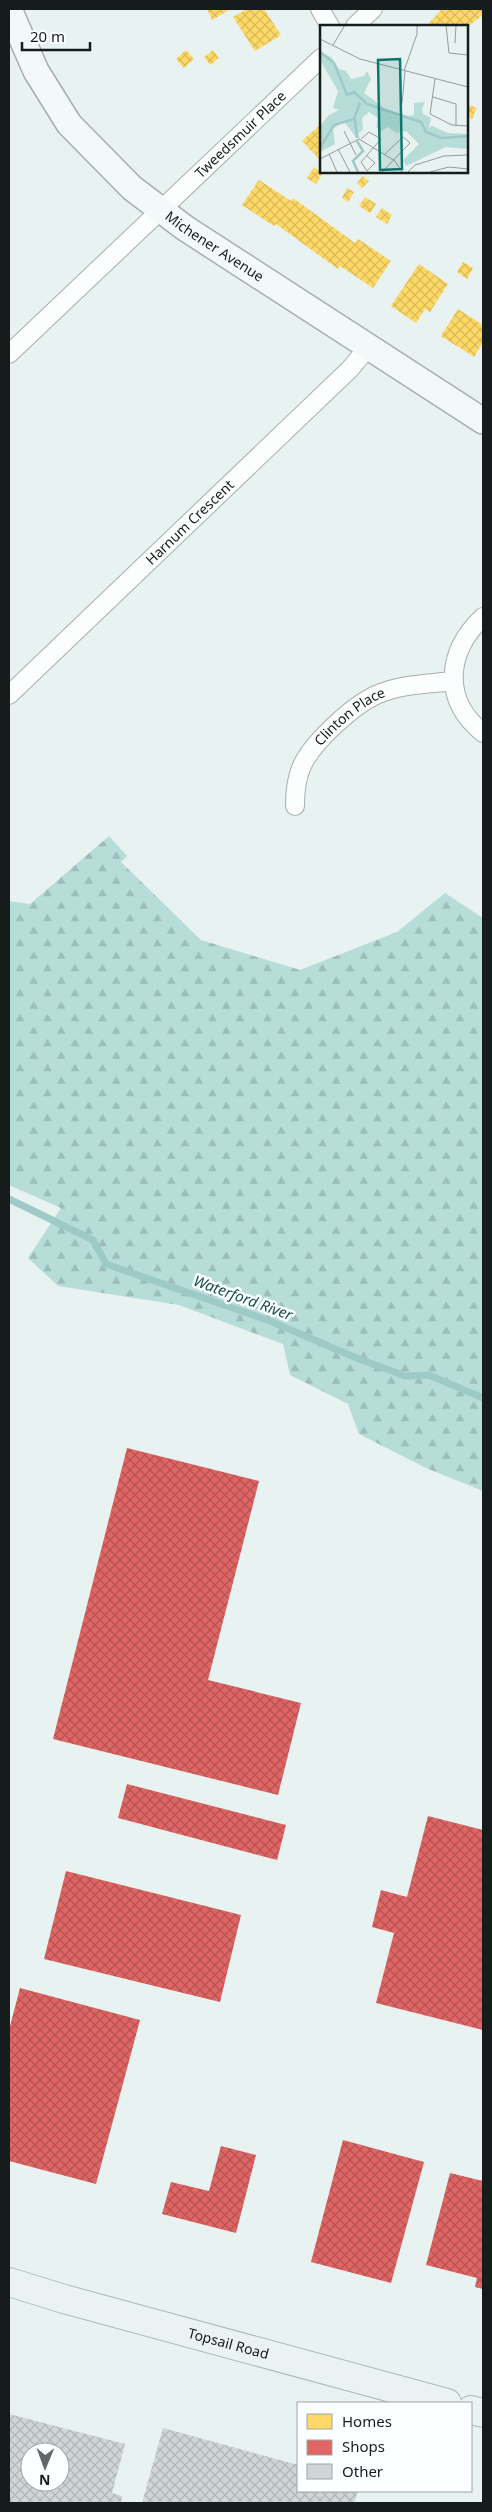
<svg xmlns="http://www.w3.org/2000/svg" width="492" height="2512" font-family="'Noto Sans',sans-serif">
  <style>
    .forest { fill: url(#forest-firs) }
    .homes { fill: url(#homes-cross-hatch) }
    .shops { fill: url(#shops-cross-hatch) }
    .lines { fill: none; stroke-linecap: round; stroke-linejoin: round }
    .stream { stroke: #9dcac7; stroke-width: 7 }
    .building { fill: url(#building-cross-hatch); fill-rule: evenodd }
    .street-casing { stroke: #a7aead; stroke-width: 20 }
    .secondary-casing { stroke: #a7aead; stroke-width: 28 }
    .primary-casing { stroke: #a9bbb9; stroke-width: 30 }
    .street { stroke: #fcfdfd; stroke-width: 18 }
    .secondary { stroke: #f3f8f8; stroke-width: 25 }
    .primary { stroke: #eaf3f2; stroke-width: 28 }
    .labels { text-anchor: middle; stroke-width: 5; stroke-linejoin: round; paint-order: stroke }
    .street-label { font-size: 14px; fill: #161c1c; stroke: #fcffff }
    .water-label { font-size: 15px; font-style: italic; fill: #184d4b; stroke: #fcffff }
    .inset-river { fill: none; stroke: #9dcac7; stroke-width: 2.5 }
    .inset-road { fill: none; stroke: #949c9b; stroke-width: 1 }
    .view { fill: #0f766e; fill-opacity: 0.15; stroke: #0f766e; stroke-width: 2.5 }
    .inset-edge { fill: none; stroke: #161c1c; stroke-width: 2.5 }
  </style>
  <defs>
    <pattern id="forest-firs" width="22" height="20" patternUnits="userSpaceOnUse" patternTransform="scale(1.25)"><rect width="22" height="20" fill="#b7ddd9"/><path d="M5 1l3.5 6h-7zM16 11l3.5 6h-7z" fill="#9dbdba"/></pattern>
    <pattern id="homes-cross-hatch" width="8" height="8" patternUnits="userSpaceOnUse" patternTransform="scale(1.25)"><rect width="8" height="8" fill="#ffd966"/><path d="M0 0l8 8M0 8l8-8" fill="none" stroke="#daba58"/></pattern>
    <pattern id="shops-cross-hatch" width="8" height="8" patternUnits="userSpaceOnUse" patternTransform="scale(1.25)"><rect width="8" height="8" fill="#e06666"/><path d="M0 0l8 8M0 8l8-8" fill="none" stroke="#b55353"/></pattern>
    <pattern id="building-cross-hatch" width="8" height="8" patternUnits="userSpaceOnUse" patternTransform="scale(1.25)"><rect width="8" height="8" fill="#cfd6d5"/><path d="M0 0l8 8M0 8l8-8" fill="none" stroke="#b1b7b6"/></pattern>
  </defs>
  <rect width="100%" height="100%" fill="#e8f2f0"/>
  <path class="forest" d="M109,836L127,856L121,862L201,940L300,970L397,932L445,893L483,918V1491L426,1468L359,1434L348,1404L290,1375L283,1344L179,1305L58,1286L28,1258L61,1208L9,1185V901L30,904Z"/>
  <path class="homes" d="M207,9H231L212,20Z
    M247,9H264L281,35L255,51L233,17Z
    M442,9H483V15L466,28L426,26Z
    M186,50L194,59L184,68L176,59Z
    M213,50L219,58L210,65L204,57Z
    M466,104L477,108L472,119L466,116Z
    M321,124V161L302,141Z
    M314,167L323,173L316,184L307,178Z
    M363,176L369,181L362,188L357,183Z
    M259,180L291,201L293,198L355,243L358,239L391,261L373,288L340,266L338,269L276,224L274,226L242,205Z
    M347,188L354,192L348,202L342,198Z
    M365,197L376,204L370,213L359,206Z
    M382,208L392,215L387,224L376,217Z
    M463,262L473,268L467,279L457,272Z
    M419,264L448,284L430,312L425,309L416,323L391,306Z
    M458,309L483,325V342L474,357L441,336Z"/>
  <path class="shops" d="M127,1448L259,1481L208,1680L301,1703L278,1795L53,1739Z
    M127,1784L286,1825L277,1860L118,1818Z
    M428,1816L483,1830V2030L376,2003L394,1933L372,1927L381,1890L407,1897Z
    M66,1871L241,1915L220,2002L44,1959Z
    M20,1988L140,2020L96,2184L9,2161V2030Z
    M343,2140L424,2162L391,2283L311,2262Z
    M221,2146L256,2155L236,2233L162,2214L171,2182L209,2191Z
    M450,2173L483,2181V2289L475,2287L477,2278L426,2265Z"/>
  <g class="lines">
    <path class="stream" d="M9,1199L93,1240L106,1264L270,1321L354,1357L405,1376L429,1375L483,1398"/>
  </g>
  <path class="building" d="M9,2414L125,2444L112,2493L122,2496L121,2503H9ZM30,2452H60V2482H30Z
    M163,2428L298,2465V2491H358L354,2503H142Z"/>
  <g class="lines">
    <defs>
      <g id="street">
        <path d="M320,9L330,26"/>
        <path d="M355,26L373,9"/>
        <path id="s1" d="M9,354L321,58"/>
        <path d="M483,617C447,651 441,699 483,733"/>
        <path id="s2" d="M9,695L350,369L369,346"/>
        <path id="s3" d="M295,806C295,793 296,780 301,768C311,743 356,702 381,693C403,684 430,684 453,681"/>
      </g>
      <g id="secondary">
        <path id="s4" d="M9,9L36,71L69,124L132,188L185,228L483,421"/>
      </g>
      <g id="primary">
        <path id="s5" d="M9,2282L64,2299L447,2403"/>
        <path d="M471,2410L483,2413"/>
      </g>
    </defs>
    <use href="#street" class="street-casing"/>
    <use href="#secondary" class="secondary-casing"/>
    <use href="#primary" class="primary-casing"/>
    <use href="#street" class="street"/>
    <use href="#secondary" class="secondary"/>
    <use href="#primary" class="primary"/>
  </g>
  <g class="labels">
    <g class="street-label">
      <text dy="5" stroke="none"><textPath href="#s1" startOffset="319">Tweedsmuir Place</textPath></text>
      <text dy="5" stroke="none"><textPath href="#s4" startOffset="321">Michener Avenue</textPath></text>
      <text dy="5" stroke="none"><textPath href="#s2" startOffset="250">Harnum Crescent</textPath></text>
      <text dy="5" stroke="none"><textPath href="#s3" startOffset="111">Clinton Place</textPath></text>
      <text dy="5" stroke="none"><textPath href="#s5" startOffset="228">Topsail Road</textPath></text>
    </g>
    <g class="water-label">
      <text transform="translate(243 1298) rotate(20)" y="5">Waterford River</text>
    </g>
  </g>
  <g transform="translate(320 25)">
    <rect width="148" height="148" fill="#e8f2f0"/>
    <path d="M0,27L11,32L19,44L26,46L31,54L44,51L47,46L51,54L44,68L68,86L78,88V92L94,90V78L105,77L102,84L103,89L111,93L109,103L112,101L128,108L147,109V124L126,122L86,141L83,135L99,119L86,106L76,108L68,102L61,106L56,102L58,93L49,87L42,93L43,104L38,109L40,113H37L25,98L19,99L13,104L15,119L0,127V101L9,90L19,85L13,83L18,66L0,35Z" fill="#b7ddd9"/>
    <path class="inset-river" d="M0,27L14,38L27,70L34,67L47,79L101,97L106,107L121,113L148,111M35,93L37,113M37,116L43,126L33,136L38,147M0,123L14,100L34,94L40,78"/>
    <path class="inset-road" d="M126,0L129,28L148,30M0,14L40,34L148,62M135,18L136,0M13,20L25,0M84,46L97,9V0M115,54L110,89L132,100L148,101M113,72L136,79V101M82,78L85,46M24,106L36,130M41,114L49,107L61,114L41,137L47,146L55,138L47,131M18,124L30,147M9,129L17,147M0,134L39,114L75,136L82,147M62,147L90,118L83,112L65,129M88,147L95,140L124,131L148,130M110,147L129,142L148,144"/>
    <path class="view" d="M80,34L82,144L60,145L58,35Z"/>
    <rect width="148" height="148" class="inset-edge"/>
  </g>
  <rect width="492" height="2512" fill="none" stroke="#161c1c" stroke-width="20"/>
  <rect x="297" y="2402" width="175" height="90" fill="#fcffff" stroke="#a0a4a4"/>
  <rect x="307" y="2414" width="25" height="15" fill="#ffd966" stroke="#a0a4a4"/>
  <text x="342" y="2427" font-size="15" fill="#161c1c">Homes</text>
  <rect x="307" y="2440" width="25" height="15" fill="#e06666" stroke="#a0a4a4"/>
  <text x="342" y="2452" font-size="15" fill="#161c1c">Shops</text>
  <rect x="307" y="2464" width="25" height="15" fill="#cfd6d5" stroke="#a0a4a4"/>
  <text x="342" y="2477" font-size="15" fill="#161c1c">Other</text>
  <g transform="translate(45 2467) rotate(181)"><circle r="24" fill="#fcffff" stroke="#a0a4a4"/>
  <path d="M0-4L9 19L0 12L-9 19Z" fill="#606766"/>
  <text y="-8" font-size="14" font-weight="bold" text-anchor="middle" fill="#161c1c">N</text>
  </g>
  <path d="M22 42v8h68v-8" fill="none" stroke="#161c1c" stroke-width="2.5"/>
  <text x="30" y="42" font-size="15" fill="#161c1c" stroke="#fcffff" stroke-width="4" paint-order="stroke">20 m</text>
</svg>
